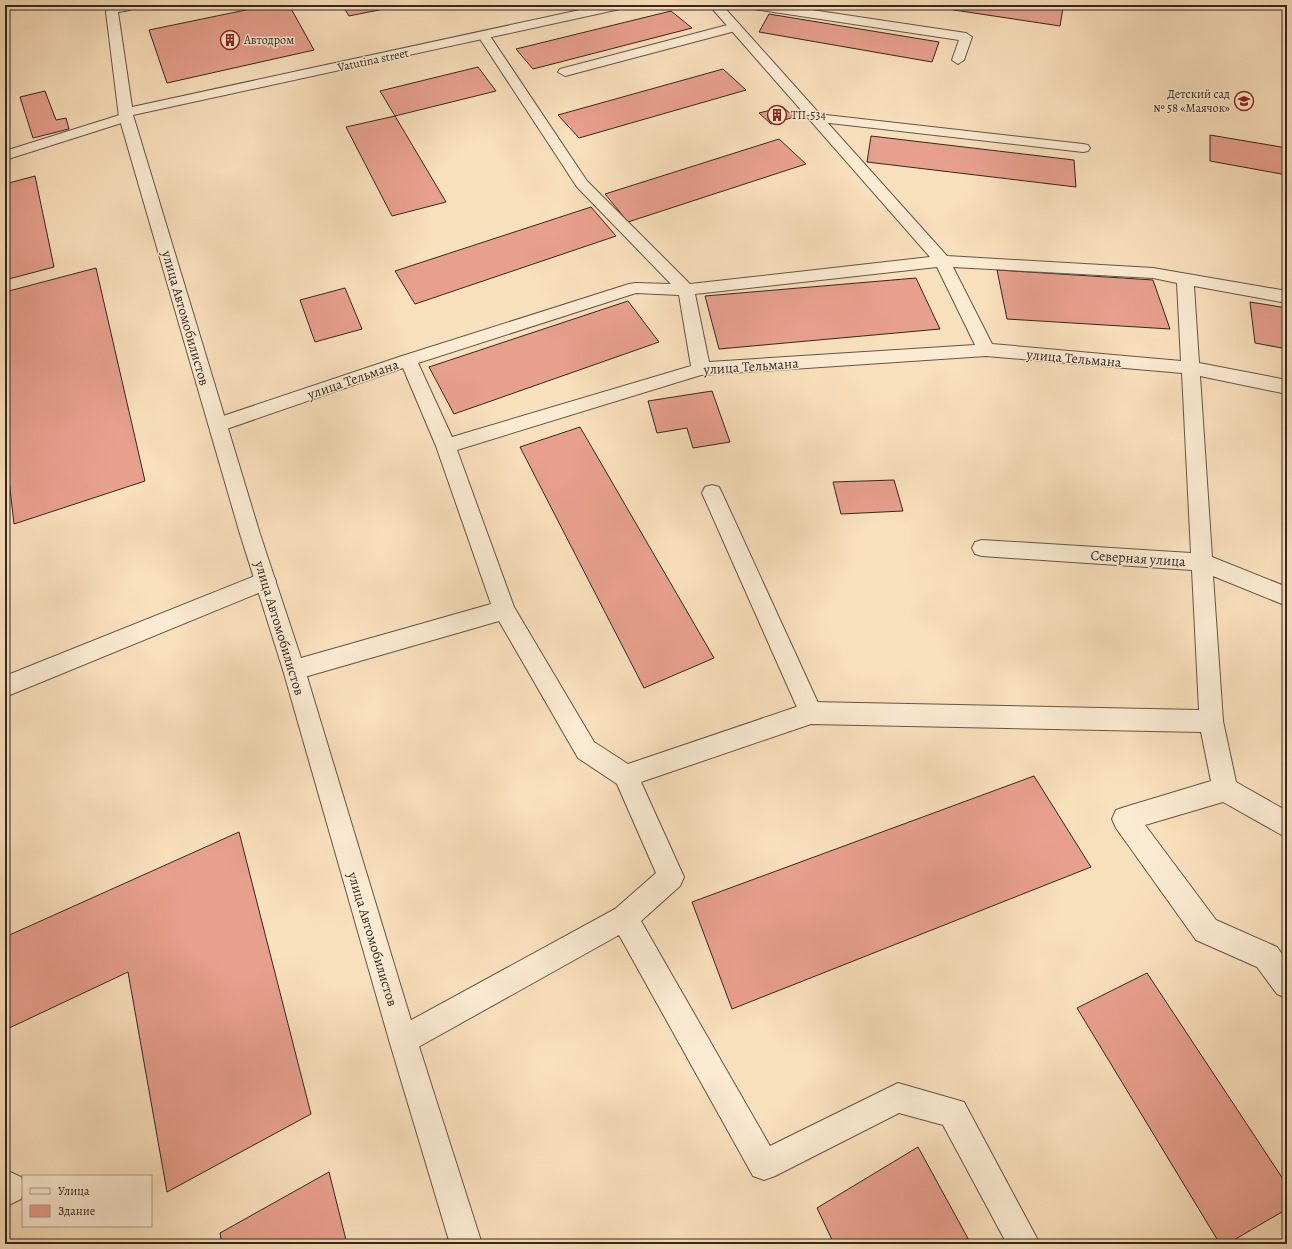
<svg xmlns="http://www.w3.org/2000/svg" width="1292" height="1249" font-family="Alegreya,serif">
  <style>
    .building { fill: #e8a08e; stroke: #342721 }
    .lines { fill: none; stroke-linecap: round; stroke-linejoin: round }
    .service-casing { stroke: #655548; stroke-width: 2 }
    .minor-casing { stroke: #655548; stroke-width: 2 }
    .tertiary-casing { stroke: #655548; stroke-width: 2 }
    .service { fill: #fbebd3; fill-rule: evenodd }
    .minor { fill: #fbebd3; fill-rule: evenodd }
    .tertiary { fill: #fbebd3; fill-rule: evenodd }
    .labels { text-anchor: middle; stroke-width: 3; stroke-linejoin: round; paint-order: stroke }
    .far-poi-label { font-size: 12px; fill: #342721; stroke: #fbebd3; text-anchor: start }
    .far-street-label { font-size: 12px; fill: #342721; stroke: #fbebd3 }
    .street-label { font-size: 14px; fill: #342721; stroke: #fbebd3 }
  </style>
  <rect width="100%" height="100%" fill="#f9e0bc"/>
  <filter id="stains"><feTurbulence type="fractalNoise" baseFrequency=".005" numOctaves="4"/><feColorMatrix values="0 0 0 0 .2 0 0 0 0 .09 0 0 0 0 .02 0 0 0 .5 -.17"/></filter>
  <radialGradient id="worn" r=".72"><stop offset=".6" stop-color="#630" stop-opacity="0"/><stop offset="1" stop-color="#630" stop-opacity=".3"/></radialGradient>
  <path class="building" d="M270,5H289L314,50L167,83L149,30Z
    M342,5H404L349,16Z
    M921,5H1045L1063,8L1060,26Z
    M671,11L692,28L533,69L516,49Z
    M769,14L939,42L932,62L759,32Z
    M478,67L496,91L395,116L380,91Z
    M723,69L746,90L579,138L558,115Z
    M45,91L56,120L66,118L69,129L33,138L20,97Z
    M783,107L794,117L771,124L759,113Z
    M395,116L446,202L392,216L346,127Z
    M1210,135L1287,148V175L1210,161Z
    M871,136L1074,160L1076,187L867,162Z
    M779,139L806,164L628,222L605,194Z
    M35,176L54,267L5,280V184Z
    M591,207L616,236L415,304L395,271Z
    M96,268L145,481L14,524L5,445V292Z
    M997,270L1153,280L1170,329L1007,319Z
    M916,278L940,329L719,349L705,296Z
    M345,288L362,329L315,342L300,300Z
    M628,301L659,342L454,414L429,367Z
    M1250,302L1287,308V349L1255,343Z
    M712,391L730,442L693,448L687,428L657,433L648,401Z
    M580,427L714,658L644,688L520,447Z
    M894,480L903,511L841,514L833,482Z
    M1034,776L1091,867L732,1009L692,902Z
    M239,832L311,1114L167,1192L128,972L5,1030V937Z
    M1147,973L1287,1185V1209L1227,1244H1220L1077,1008Z
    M918,1147L971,1244H834L817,1208Z
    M329,1172L347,1244H222L220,1233Z"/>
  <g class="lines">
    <defs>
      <path id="service" d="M735,23L739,24L741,27L739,30L565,76L558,72L560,69Z
        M126,113L131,114L133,117L131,120L5,160V151Z
        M817,114L1083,144L1088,145L1090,148L1088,151L1083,152L812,121L810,118L812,115Z
        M712,485L719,487L722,493L819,705L823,713L819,721L811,724L803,721L702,493L705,487Z
        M265,572L273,575L276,581L273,587L5,697V676Z
        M10,1172L21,1177C24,1184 24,1192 21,1199L5,1207V1175Z"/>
      <path id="minor" d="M113,5H138C133,11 116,13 109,12L107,9Z
        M709,5H722L947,256L1153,268L1287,291V303L1194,286L1199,363L1287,380V394L1200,376L1212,557L1287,587V606L1213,576L1223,721L1236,782L1287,811V838L1223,802L1145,825L1216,920L1277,947L1287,961V998L1277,994L1257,967L1196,940L1116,828L1112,819L1116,810L1125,807L1211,781L1201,732L811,724L641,782L684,877L680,886L641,921L770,1146L898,1083L964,1102L1040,1244H1007L943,1125L899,1113L775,1176L764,1180L753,1176L619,935L413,1050L403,1054L393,1050L389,1040L393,1030L615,909L656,873L617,784L578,758L499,621L294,680L286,677L283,670L286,663L294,660L491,604L436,446L403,368L218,432L211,430L209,425L211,420L402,356L629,284L635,283L671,284L577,187L478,36L484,32L488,33L587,181L690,284L930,257ZM937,267L975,345L709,362L695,294ZM953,267L1153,278L1177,283L1181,361L992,344ZM636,293L679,295L691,366L452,437L418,363ZM986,356L1182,373L1191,553L982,540L975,542L972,548L975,554L982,556L1192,570L1199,710L811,702L628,764L594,742L514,607L457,450L701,375Z
        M748,5H778L966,33L972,37L964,60L958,64L952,60L959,40L754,9Z"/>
      <path id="tertiary" d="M108,5H120L118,12L132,107L603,5H626L620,9L133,115L260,534L305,670L417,1040L482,1244H450L389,1040L283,670L240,534L119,117L106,12Z"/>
    </defs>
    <use href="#service" class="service-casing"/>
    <use href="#minor" class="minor-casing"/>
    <use href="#tertiary" class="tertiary-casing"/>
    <use href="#service" class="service"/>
    <use href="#minor" class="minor"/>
    <use href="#tertiary" class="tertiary"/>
  </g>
  <defs>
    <symbol id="building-ring" viewBox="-11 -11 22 22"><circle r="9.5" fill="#fbebd3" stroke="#8f2418" stroke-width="1.5"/><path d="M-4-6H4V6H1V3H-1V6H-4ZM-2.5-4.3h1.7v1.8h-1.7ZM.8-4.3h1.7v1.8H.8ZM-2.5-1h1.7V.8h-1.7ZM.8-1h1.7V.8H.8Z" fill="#8f2418"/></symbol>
    <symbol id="school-ring" viewBox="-11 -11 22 22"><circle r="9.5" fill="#fbebd3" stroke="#8f2418" stroke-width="1.5"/><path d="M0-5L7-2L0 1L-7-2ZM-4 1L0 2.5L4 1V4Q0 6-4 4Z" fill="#8f2418"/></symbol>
  </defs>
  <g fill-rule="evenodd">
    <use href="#building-ring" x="219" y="29" width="22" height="22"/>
    <use href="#school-ring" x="1233" y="90" width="22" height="22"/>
    <use href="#building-ring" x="766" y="104" width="22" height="22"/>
  </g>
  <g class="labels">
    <g class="far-poi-label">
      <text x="244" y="44">Автодром</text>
      <text x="1230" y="98" text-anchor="end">Детский сад<tspan x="1230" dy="14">№ 58 «Маячок»</tspan></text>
      <text x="791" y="119">ТП-534</text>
    </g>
    <g class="far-street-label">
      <text transform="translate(373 60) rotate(-12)" y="4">Vatutina street</text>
    </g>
    <g class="street-label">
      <text transform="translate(186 318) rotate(74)" y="5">улица Автомобилистов</text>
      <text transform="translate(1074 358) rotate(5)" y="5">улица Тельмана</text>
      <text transform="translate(751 366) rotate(-4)" y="5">улица Тельмана</text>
      <text transform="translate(353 379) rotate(-19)" y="5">улица Тельмана</text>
      <text transform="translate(1138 558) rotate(4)" y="5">Северная улица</text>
      <text transform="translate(280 628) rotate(73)" y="5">улица Автомобилистов</text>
      <text transform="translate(373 939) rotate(73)" y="5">улица Автомобилистов</text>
    </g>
  </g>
  <rect width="1292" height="1249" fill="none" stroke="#f9e0bc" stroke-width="20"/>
  <rect x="6" y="6" width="1280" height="1237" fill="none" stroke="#342721" stroke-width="2"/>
  <rect x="10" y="10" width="1272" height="1229" fill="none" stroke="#342721"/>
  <rect x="22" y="1175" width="130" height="52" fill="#fbebd3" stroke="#ab9d8c"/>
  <rect x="30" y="1188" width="20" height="6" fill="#fbebd3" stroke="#ab9d8c"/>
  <text x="58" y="1195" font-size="12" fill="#342721">Улица</text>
  <rect x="30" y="1205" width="20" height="12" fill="#e8a08e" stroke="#ab9d8c"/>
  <text x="58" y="1215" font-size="12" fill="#342721">Здание</text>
  <rect width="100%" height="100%" filter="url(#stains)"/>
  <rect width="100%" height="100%" fill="url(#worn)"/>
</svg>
